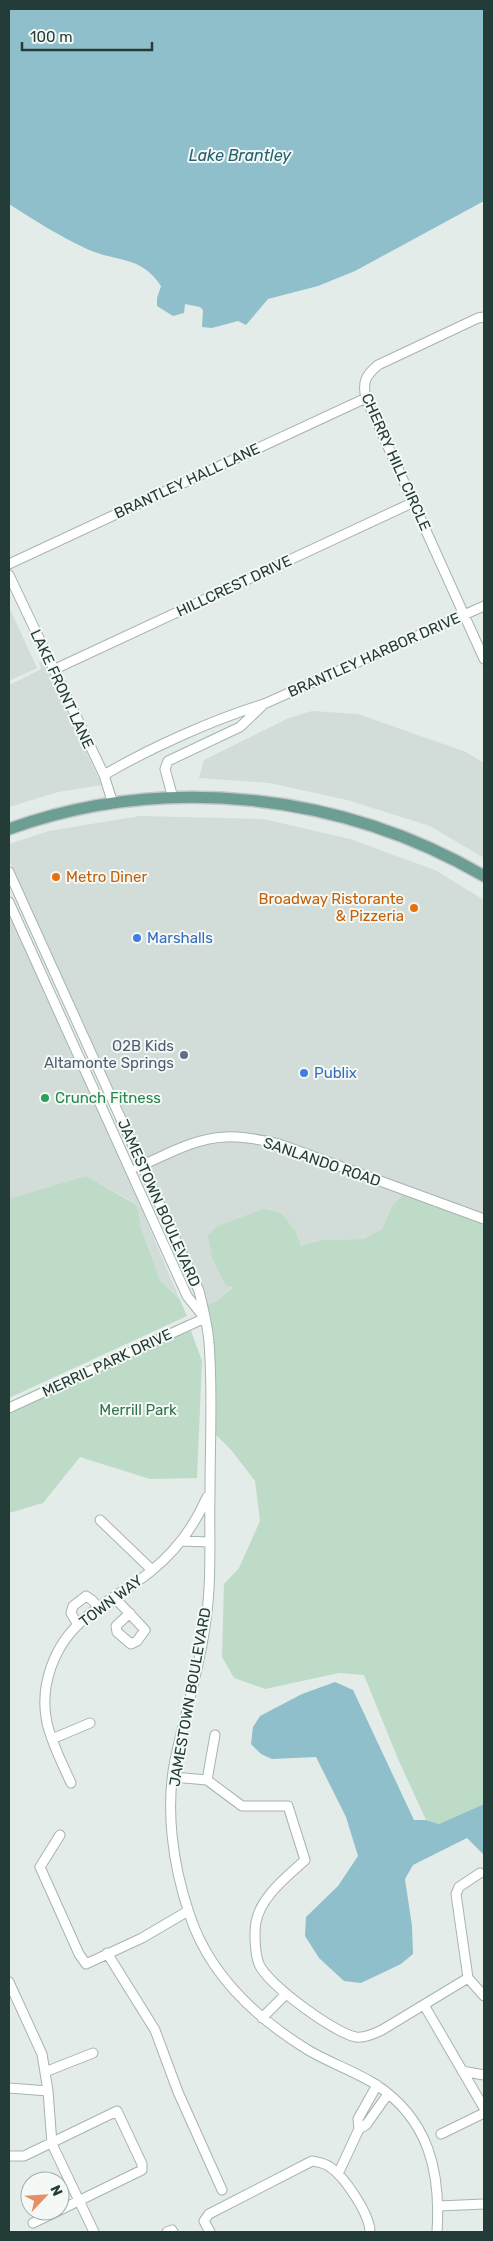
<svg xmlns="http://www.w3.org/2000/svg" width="493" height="2241" font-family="Rubik,sans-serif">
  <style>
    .built { fill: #d2dcd8 }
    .green { fill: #bedbc8 }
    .water { fill: #90bfcc }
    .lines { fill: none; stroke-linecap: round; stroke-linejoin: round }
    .minor-casing { stroke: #a6b4b0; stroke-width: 11 }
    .major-casing { stroke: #c2c8c7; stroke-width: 14 }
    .minor { stroke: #fff; stroke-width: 9 }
    .major { stroke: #6c9e94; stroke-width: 11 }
    .food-dot { fill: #e8710a; stroke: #f4f9f6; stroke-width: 2 }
    .shop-dot { fill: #3f7fe0; stroke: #f4f9f6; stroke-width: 2 }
    .service-dot { fill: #5c6f8a; stroke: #f4f9f6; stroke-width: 2 }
    .leisure-dot { fill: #2e9e5b; stroke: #f4f9f6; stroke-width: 2 }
    .labels { text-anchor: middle; stroke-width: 4; stroke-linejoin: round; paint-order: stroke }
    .street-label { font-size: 15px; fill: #243c37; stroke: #f4f9f6 }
    .food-label { font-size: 15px; fill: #c56008; stroke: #f4f9f6; text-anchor: start }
    .shop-label { font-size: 15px; fill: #366cbe; stroke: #f4f9f6; text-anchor: start }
    .service-label { font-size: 15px; fill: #4e5e75; stroke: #f4f9f6; text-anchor: end }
    .leisure-label { font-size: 15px; fill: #27864d; stroke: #f4f9f6; text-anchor: start }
    .park-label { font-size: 15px; fill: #32704d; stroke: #f4f9f6 }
    .water-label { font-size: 16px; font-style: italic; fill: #236173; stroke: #f4f9f6 }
  </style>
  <rect width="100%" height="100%" fill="#e3ece9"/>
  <path class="built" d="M9,607L37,668L9,681Z
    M43,661L102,785L58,792L9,807V685L38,671L41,668L39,663Z
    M312,711L358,714L466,752L484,763V858L430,826L347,800L270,783L199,778L204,760L289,718Z
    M140,816L263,819L350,839L435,870L484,900V1214L285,1141L252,1134L227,1132L200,1136L145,1159L9,860V844L49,831Z
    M9,913L126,1172L180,1300L160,1280L141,1228L137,1204L86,1176L9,1200Z
    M226,1141L250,1143L277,1149L403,1194L392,1206L382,1229L362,1239L321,1240L301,1246L296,1232L263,1209L250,1216L233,1286L214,1303L207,1304L204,1289L149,1167L201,1145Z"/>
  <path class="green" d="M86,1176L137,1205L141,1228L160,1280L180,1300L187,1316L9,1398V1199Z
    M403,1194L484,1224V1804L439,1824L426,1820L398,1759L364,1675L339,1673L265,1689L234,1678L222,1657L224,1584L239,1568L260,1521L255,1481L232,1451L216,1435L214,1339L207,1304L214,1303L233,1287L226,1286L212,1257L208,1235L218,1226L263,1209L281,1213L296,1232L301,1246L321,1240L363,1239L382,1229L392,1206Z
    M187,1320L202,1361L197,1478L150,1479L80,1457L43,1503L9,1513V1402Z"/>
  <path class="water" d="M9,9H484V201L355,271L318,286L268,299L246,325L238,321L212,328L202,327L203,310L200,307L185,304L184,313L173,316L157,306V298L161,286C141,255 115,262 87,249C59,236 34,220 9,204Z
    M335,1682L353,1690L414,1820H426L439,1824L484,1804V1855L467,1838L413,1865L405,1879L412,1926L413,1954L401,1964L361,1983L344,1981L319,1958L305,1936L306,1917L338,1886L358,1856L346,1817L316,1757L272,1759L261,1754L251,1744L253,1727L260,1716L302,1694Z"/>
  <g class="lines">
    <defs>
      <path id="minor" d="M484,317L478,318L378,365C366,375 362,382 366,398L484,659
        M9,564L366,398
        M9,575L104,775L113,804
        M53,670L414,502
        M104,775C150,748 212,720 264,704L484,606
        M173,798L165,769L168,761L240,727L262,706
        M9,872L199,1291C203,1308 208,1326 209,1343C213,1392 210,1442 210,1492C209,1534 212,1578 206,1620C200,1668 185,1713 175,1760C165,1810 173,1865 189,1913C208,1973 256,2018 308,2050C330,2063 354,2071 375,2084C429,2119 441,2172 437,2232
        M9,902L187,1296L203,1316
        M138,1167C166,1155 195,1138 225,1137C243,1136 261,1140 279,1144L484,1219
        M9,1408L205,1318
        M100,1520L152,1570
        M181,1541L210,1542
        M114,1597L145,1630L137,1641L131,1644L117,1632L116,1626L130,1613
        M78,1625L71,1613L73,1606L86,1596L92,1600L99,1608
        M215,1735L207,1780L242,1806H288L305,1860C287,1877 261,1896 256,1922C254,1933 255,1954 259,1964C267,1984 336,2034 356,2037C365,2038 374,2034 382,2030L468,1978
        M52,1739L90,1723
        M173,1777L207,1780
        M71,1783C62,1763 52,1744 47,1723C39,1686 54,1645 83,1620C103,1601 129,1589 150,1572C175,1552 195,1525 207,1497
        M60,1835L40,1867L79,1954L86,1964L142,1938L188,1911
        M480,1873L459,1887L456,1894L468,1978L484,1996
        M107,1953L155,2030L178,2092L222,2190
        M9,1982L42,2054L48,2091L52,2144L94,2232
        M424,2005L484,2108
        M262,2018L286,1994
        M462,2071L484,2075
        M45,2072L93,2053
        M9,2088L48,2091
        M359,2129L366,2125L388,2094
        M441,2134L484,2113
        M9,2156H24L117,2111L142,2164V2170L60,2210
        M338,2174L359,2129L358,2119L377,2085
        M439,2206L484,2204
        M33,2223L58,2211
        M167,2232L172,2230L173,2232
        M210,2232L204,2221L209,2214L312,2161C318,2162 325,2163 330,2167C345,2177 370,2215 370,2232"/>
      <path id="major" d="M9,829C165,773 341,793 484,876"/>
    </defs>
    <use href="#minor" class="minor-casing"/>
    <use href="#major" class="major-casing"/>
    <use href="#minor" class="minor"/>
    <use href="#major" class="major"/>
  </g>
  <g class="food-dot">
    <circle cx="56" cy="877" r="5"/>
    <circle cx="414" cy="908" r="5"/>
  </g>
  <g class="shop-dot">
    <circle cx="137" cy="938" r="5"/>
    <circle cx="304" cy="1073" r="5"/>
  </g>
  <circle class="service-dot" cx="184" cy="1055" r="5"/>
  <circle class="leisure-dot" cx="45" cy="1098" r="5"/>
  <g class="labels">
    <g class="street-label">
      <text transform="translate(396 462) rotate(66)" y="5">CHERRY HILL CIRCLE</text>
      <text transform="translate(187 481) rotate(-25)" y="5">BRANTLEY HALL LANE</text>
      <text transform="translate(234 586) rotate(-25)" y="5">HILLCREST DRIVE</text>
      <text transform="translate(374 655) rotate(-24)" y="5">BRANTLEY HARBOR DRIVE</text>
      <text transform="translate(62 689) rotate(65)" y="5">LAKE FRONT LANE</text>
      <text transform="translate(322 1162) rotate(19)" y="5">SANLANDO ROAD</text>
      <text transform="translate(159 1203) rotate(66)" y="5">JAMESTOWN BOULEVARD</text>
      <text transform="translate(107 1363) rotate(-25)" y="5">MERRIL PARK DRIVE</text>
      <text transform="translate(111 1601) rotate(-37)" y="5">TOWN WAY</text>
      <text transform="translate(190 1697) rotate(-80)" y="5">JAMESTOWN BOULEVARD</text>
    </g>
    <g class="food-label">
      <text x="66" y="882">Metro Diner</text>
      <text x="404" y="904" text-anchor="end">Broadway Ristorante<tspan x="404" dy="17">&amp; Pizzeria</tspan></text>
    </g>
    <g class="shop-label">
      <text x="147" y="943">Marshalls</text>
      <text x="314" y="1078">Publix</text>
    </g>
    <g class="service-label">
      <text x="174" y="1051">O2B Kids<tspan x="174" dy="17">Altamonte Springs</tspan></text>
    </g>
    <g class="leisure-label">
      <text x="55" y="1103">Crunch Fitness</text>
    </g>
    <g class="park-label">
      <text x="138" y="1415">Merrill Park</text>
    </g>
    <g class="water-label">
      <text x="240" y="161">Lake Brantley</text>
    </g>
  </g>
  <rect width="493" height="2241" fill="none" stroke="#243c37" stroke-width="20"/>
  <g transform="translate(45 2196) rotate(65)"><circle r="24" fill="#f4f9f6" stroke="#a1adaa"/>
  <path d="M0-4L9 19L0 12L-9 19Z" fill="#e78e67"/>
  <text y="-8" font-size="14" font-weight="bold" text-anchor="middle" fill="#243c37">N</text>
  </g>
  <path d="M22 42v8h130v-8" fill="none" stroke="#243c37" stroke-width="2.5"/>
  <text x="30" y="42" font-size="15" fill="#243c37" stroke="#f4f9f6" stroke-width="4" paint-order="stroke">100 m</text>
</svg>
